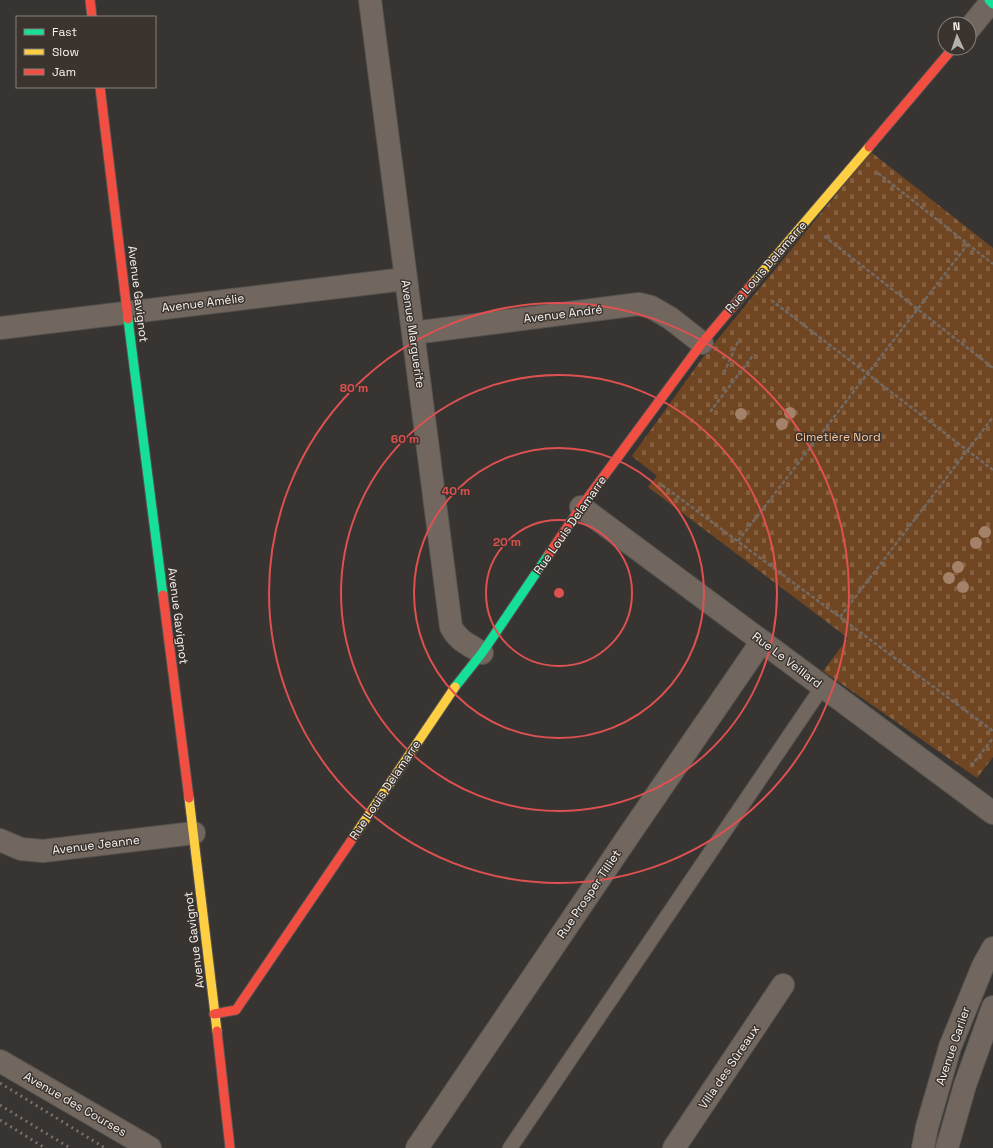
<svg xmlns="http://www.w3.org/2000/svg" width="993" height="1148" font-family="'Space Grotesk',sans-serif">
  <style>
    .cemetery { fill: url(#cemetery-stones) }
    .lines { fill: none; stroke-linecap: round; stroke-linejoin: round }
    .lane-casing { stroke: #555350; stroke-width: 16 }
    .street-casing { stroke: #555350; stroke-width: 24 }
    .fast-casing { stroke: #555350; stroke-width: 11 }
    .slow-casing { stroke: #555350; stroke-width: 11 }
    .jam-casing { stroke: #555350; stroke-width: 11 }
    .path { stroke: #716a65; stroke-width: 2.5; stroke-dasharray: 4 2; stroke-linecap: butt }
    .lane { stroke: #71675f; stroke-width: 14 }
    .street { stroke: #71675f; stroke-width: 22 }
    .fast { stroke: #16e098; stroke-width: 9 }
    .slow { stroke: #ffcf43; stroke-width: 9 }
    .jam { stroke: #f24e42; stroke-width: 9 }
    .rail { stroke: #77706c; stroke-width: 3; stroke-dasharray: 2 4; stroke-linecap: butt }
    .tree { fill: #a48269 }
    .ring { fill: none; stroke: #dd5150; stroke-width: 2 }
    .labels { text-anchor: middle; stroke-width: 3; stroke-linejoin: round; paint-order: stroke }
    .street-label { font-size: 12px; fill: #f8f3f0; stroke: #3a332e }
    .park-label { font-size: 12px; fill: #fdc296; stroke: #3a332e }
    .centre { fill: #dd5150; stroke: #3a332e; stroke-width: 2 }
    .ring-label { font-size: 12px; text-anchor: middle; font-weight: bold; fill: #dd5150; stroke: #3a332e; stroke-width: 3; stroke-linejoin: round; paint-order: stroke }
  </style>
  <defs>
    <pattern id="cemetery-stones" width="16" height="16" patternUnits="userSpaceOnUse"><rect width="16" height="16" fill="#704622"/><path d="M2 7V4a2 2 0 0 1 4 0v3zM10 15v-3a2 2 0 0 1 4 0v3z" fill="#856142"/></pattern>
  </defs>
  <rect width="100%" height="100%" fill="#373431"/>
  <path class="cemetery" d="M871,152L993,248V757L977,778L823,671L848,638L648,487L657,476L632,456L704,356Z"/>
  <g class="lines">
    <defs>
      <path id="lane" d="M510,1148L823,686"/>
      <path id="street" d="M370,0L451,627C458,641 470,645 482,653
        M969,29L991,2
        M0,328L405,279
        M413,333L639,304L651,307L670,318L702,343
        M581,507L993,813
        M0,840L21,849L43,851L194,833
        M0,1061L150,1148
        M417,1148L629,835L762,641
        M674,1148L783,985
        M923,1148L927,1127L950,1047L983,966L993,948
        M947,1148L965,1085L993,1007"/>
      <path id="fast" d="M989,0L993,4
        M128,319L163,595
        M455,687L482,653L549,554"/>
      <path id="slow" d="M752,284L869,147
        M189,798L217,1031
        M355,835L455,687"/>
      <path id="jam" d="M90,0L92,17
        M100,87L128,319
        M869,147L953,48
        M549,554L581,507L702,343L752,284
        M163,595L189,798
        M214,1014L236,1010L355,835
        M217,1031L230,1148"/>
    </defs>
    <use href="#lane" class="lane-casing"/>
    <use href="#street" class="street-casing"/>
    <use href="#fast" class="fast-casing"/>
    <use href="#slow" class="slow-casing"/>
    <use href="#jam" class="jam-casing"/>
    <path class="path" d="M878,173L993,264
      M824,236L993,368
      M771,300L993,470
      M724,373L739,339
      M710,412L754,354
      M662,485L993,731
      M738,541L968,244
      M840,617L993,417
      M971,766L993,738"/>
    <use href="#lane" class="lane"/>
    <use href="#street" class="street"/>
    <use href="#fast" class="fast"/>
    <use href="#slow" class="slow"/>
    <use href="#jam" class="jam"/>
    <path class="rail" d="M0,1083L105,1148
      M0,1105L70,1148
      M0,1120L45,1148"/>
  </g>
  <g class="tree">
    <circle cx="790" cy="413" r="6"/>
    <circle cx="741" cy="414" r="6"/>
    <circle cx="782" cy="424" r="6"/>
    <circle cx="985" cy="532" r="6"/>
    <circle cx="976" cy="543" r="6"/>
    <circle cx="958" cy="567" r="6"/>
    <circle cx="949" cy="578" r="6"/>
    <circle cx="963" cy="587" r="6"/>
  </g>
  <g class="ring">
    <circle cx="559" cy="593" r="73"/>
    <circle cx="559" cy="593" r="145"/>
    <circle cx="559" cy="593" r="218"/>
    <circle cx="559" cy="593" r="290"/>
  </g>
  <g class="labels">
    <g class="street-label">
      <text transform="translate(766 267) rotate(-49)" y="4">Rue Louis Delamarre</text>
      <text transform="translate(138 294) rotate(83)" y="4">Avenue Gavignot</text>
      <text transform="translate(203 303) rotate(-7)" y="4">Avenue Amélie</text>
      <text transform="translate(563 314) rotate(-7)" y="4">Avenue André</text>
      <text transform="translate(413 334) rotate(82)" y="4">Avenue Marguerite</text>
      <text transform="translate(570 525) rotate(-55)" y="4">Rue Louis Delamarre</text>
      <text transform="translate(178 616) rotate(83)" y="4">Avenue Gavignot</text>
      <text transform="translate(787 660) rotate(37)" y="4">Rue Le Veillard</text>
      <text transform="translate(385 790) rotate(-56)" y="4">Rue Louis Delamarre</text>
      <text transform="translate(96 845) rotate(-7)" y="4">Avenue Jeanne</text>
      <text transform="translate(589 894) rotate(-56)" y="4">Rue Prosper Tilliet</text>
      <text transform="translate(194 940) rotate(-97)" y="4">Avenue Gavignot</text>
      <text transform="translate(953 1046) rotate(-71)" y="4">Avenue Carlier</text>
      <text transform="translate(729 1067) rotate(-56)" y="4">Villa des Sûreaux</text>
      <text transform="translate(75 1104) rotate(30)" y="4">Avenue des Courses</text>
    </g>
    <g class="park-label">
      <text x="838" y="441">Cimetière Nord</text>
    </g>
  </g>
  <circle cx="559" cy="593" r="6" class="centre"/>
  <g class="ring-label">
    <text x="354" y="392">80 m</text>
    <text x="405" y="443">60 m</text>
    <text x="456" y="495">40 m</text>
    <text x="507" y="546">20 m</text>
  </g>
  <rect x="16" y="16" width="140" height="72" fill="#3a332e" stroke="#86807c"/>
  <rect x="24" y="29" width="20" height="6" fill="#16e098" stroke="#86807c"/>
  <text x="52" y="36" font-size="12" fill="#f8f3f0">Fast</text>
  <rect x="24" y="49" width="20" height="6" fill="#ffcf43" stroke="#86807c"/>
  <text x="52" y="56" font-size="12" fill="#f8f3f0">Slow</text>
  <rect x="24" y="69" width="20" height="6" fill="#f24e42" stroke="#86807c"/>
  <text x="52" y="76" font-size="12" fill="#f8f3f0">Jam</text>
  <g transform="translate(957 36) rotate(357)"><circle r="19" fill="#3a332e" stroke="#86807c"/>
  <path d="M0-3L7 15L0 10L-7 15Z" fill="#b4b0ad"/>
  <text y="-6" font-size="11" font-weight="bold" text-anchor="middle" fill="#f8f3f0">N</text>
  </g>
</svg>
